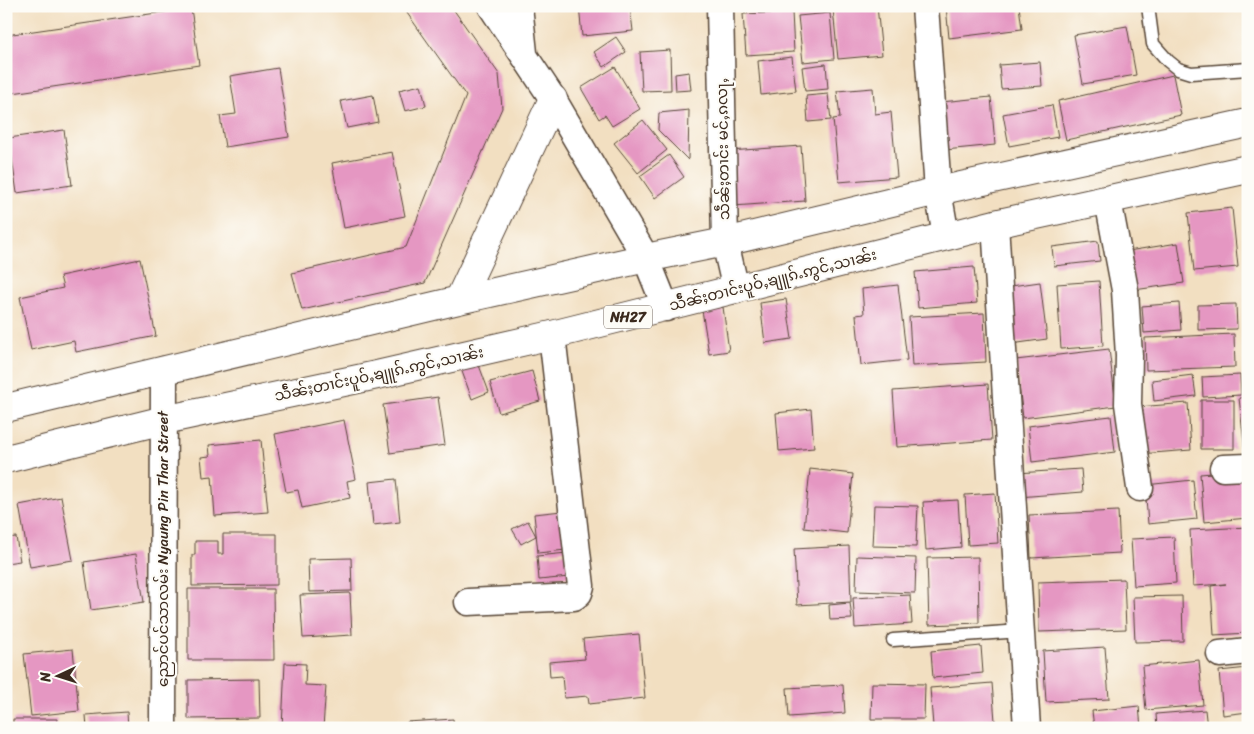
<svg xmlns="http://www.w3.org/2000/svg" width="1254" height="734" font-family="Sriracha,'Noto Sans Myanmar',sans-serif">
  <style>
    .building { fill: #e597c2 }
    .lines { fill: none; stroke-linecap: round; stroke-linejoin: round }
    .service-casing { stroke: #564536; stroke-width: 15 }
    .minor-casing { stroke: #564536; stroke-width: 29 }
    .trunk-casing { stroke: #564536; stroke-width: 30 }
    .service { stroke: #fff; stroke-width: 12 }
    .minor { stroke: #fff; stroke-width: 26 }
    .trunk { stroke: #fff; stroke-width: 28 }
    .labels { text-anchor: middle; stroke-width: 4.5; stroke-linejoin: round; paint-order: stroke }
    .shield { fill: #fdfcf7; stroke: #75695f; stroke-width: 1 }
    .shield-label { font-size: 14px; font-weight: bold; fill: #3b2a1e }
    .street-label { font-size: 15px; fill: #3b2a1e; stroke: #fdfcf7 }
  </style>
  <rect width="100%" height="100%" fill="#fdfcf7"/>
  <filter id="ink" filterUnits="userSpaceOnUse"><feTurbulence type="fractalNoise" baseFrequency=".02" numOctaves="2"/><feDisplacementMap in="SourceGraphic" scale="10" xChannelSelector="R" yChannelSelector="G"/><feConvolveMatrix kernelMatrix="1 2 1 2 8 2 1 2 1" color-interpolation-filters="sRGB"/></filter>
  <filter id="wash" filterUnits="userSpaceOnUse"><feTurbulence type="fractalNoise" baseFrequency=".0096" numOctaves="4" result="noise"/><feDisplacementMap in="SourceGraphic" scale="20" xChannelSelector="R" yChannelSelector="G"/><feGaussianBlur stdDeviation="1.12" result="paint"/><feColorMatrix in="noise" values="0 0 0 0 0 0 0 0 0 0 0 0 0 0 0 0 0 1.4 0 .05"/><feComposite in="paint" operator="in"/></filter>
  <g filter="url(#wash)">
    <rect width="100%" height="100%" fill="#f2dfc1"/>
    <g id="blocks">
      <path class="building" d="M402,6H451L499,74L502,108L425,283L302,310L292,273L406,247L466,96Z
        M579,6H630L633,31L582,36Z
        M797,6H811V7L797,9Z
        M863,6H877L882,55L838,59L833,9Z
        M946,6H1019L1022,29L949,38Z
        M191,8L199,65L6,94V35Z
        M792,12L794,52L746,55L743,14Z
        M830,13L834,59L803,62L798,16Z
        M1127,26L1136,75L1083,84L1074,35Z
        M616,37L626,52L604,67L594,52Z
        M670,50L671,90L642,91L640,52Z
        M792,57L796,91L761,95L758,61Z
        M1040,62L1042,86L1001,89L999,65Z
        M826,64L828,89L805,91L802,67Z
        M615,67L640,109L612,126L605,115L599,119L581,88Z
        M278,68L289,137L225,147L220,116L236,114L230,76Z
        M689,72L691,90L676,91L675,74Z
        M1173,75L1181,115L1066,140L1058,101Z
        M421,85L426,106L405,111L399,90Z
        M873,88L875,114L891,112L897,177L839,182L833,119L840,118L837,91Z
        M828,94L831,120L808,122L806,96Z
        M373,95L378,122L347,128L341,101Z
        M991,97L995,145L945,150L941,102Z
        M1052,105L1058,137L1009,146L1003,114Z
        M689,110L688,160L658,130L659,113Z
        M643,120L667,150L638,173L614,143Z
        M64,130L72,185L17,193L9,138Z
        M801,146L805,201L733,206L729,151Z
        M392,152L405,216L344,228L332,163Z
        M669,155L684,177L655,198L640,176Z
        M1232,208L1238,267L1194,271L1188,213Z
        M1098,241L1100,261L1054,266L1052,247Z
        M1178,243L1184,283L1134,290L1128,251Z
        M140,259L156,336L76,352L74,341L31,350L20,297L63,288L60,276Z
        M974,267L977,303L918,308L915,272Z
        M1099,281L1103,346L1061,349L1057,284Z
        M1040,282L1047,339L1011,344L1004,287Z
        M898,285L907,360L861,365L856,315L864,314L862,289Z
        M786,299L792,339L765,343L760,303Z
        M1179,303L1181,330L1144,333L1142,306Z
        M1236,304L1237,329L1198,330V305Z
        M723,307L729,351L709,354L702,310Z
        M984,313L986,362L912,366L909,317Z
        M1234,334L1235,367L1146,370L1145,338Z
        M1109,349L1116,406L1023,418L1016,360Z
        M477,360L489,392L472,399L460,366Z
        M532,371L540,401L499,413L490,382Z
        M1193,375L1196,396L1154,401L1152,380Z
        M1240,375L1241,395L1203,397L1202,377Z
        M988,384L992,440L897,447L893,391Z
        M438,397L445,445L390,453L383,405Z
        M1248,397V453H1245L1239,398Z
        M1201,400H1234V449H1201Z
        M1188,403L1191,450L1140,454L1137,407Z
        M811,409L814,448L779,451L776,413Z
        M1111,416L1115,452L1032,462L1028,426Z
        M344,420L356,479L347,481L350,498L302,508L298,490L286,492L275,434Z
        M261,440L268,512L215,516L212,476L203,477L201,457L210,456L209,445Z
        M810,469L853,474L847,533L804,528Z
        M1081,469L1083,492L1018,497L1017,473Z
        M1248,470V518L1204,522L1200,474Z
        M396,479L400,522L373,525L369,482Z
        M1193,480L1197,519L1148,524L1145,485Z
        M995,493L998,543L968,545L965,495Z
        M61,497L73,560L30,567L19,505Z
        M958,500L961,547L926,550L923,502Z
        M874,505L918,506L916,547L872,546Z
        M562,511L566,550L538,553L534,514Z
        M1118,511L1120,553L1031,558L1029,515Z
        M528,521L536,536L521,544L512,529Z
        M1248,527V633L1214,635L1211,586L1226,584L1193,586L1190,530Z
        M223,534H277V585L192,586V555H195V541H218V554H223Z
        M16,537L20,561L6,563V538Z
        M1174,537L1176,583L1134,586L1131,539Z
        M849,546L851,602L797,605L794,549Z
        M567,553L569,577L539,580L537,556Z
        M136,554L144,602L91,610L84,562Z
        M857,556L916,558L915,593L856,591Z
        M978,557L979,623L929,625L927,558Z
        M351,558L352,591L309,592L308,559Z
        M1124,579L1126,629L1039,632L1038,582Z
        M188,589H273L274,660H188Z
        M350,593L352,635L303,638L300,595Z
        M910,595L912,624L855,628L853,598Z
        M1182,596L1183,641L1135,642L1133,597Z
        M850,603L852,619L830,620L829,605Z
        M639,634L645,698L589,704L588,696L564,698L562,676L550,677L549,662L585,659L583,639Z
        M981,646L983,673L933,678L931,651Z
        M1105,647L1109,699L1046,702L1043,651Z
        M73,649L79,711L31,716L24,654Z
        M1199,660L1203,705L1146,710L1142,666Z
        M285,663L306,664L305,685L326,686L323,728H282Z
        M1248,668V712L1223,715L1219,671Z
        M259,679L260,718L188,719V680Z
        M872,683L925,684L924,719H871Z
        M992,683L995,721L933,726L930,688Z
        M843,685L845,713L789,717L787,688Z
        M1139,706L1141,728H1094L1092,711Z
        M1205,710L1207,728H1157L1156,714Z
        M127,712L128,728H87L86,715Z
        M13,719H57V728H13Z
        M453,719L454,728H408L407,722Z"/>
    </g>
  </g>
  <g filter="url(#ink)">
    <use href="#blocks" fill-opacity="0" stroke="#564536" stroke-width="1"/>
    <g class="lines">
      <defs>
        <path id="service" d="M1148,6L1153,44L1168,61L1178,69L1191,73L1248,69
          M893,640L1021,631"/>
        <path id="minor" d="M491,6L553,99L646,258L666,308
          M519,6L524,53
          M720,6L725,242L736,290
          M925,6L938,191L946,236
          M1108,200L1125,290L1129,356L1128,404L1140,488
          M995,224L1027,728
          M1223,468L1248,467
          M468,602L574,597L579,593L581,586L552,335
          M1220,654L1248,651
          M163,728L164,370"/>
        <path id="trunk" d="M459,300L553,99
          M6,408L459,300L646,258L725,242L938,191L1248,123
          M6,459L164,420L377,375L552,335L995,224L1248,169"/>
      </defs>
      <use href="#service" class="service-casing"/>
      <use href="#minor" class="minor-casing"/>
      <use href="#trunk" class="trunk-casing"/>
      <use href="#service" class="service"/>
      <use href="#minor" class="minor"/>
      <use href="#trunk" class="trunk"/>
    </g>
  </g>
  <g class="labels">
    <rect class="shield" x="604" y="305.5" width="48" height="23" rx="4"/>
    <g class="shield-label">
      <text x="628" y="322">NH27</text>
    </g>
    <g class="street-label">
      <text transform="translate(723 149) rotate(-91)" y="5">သဵၼ်ႈတၢင်း မင်ႇၵလႃႇ</text>
      <text transform="translate(773 280) rotate(-14)" y="5">သဵႅၼ်ႈတၢင်းပူဝ်ႇၶျူၵ်ႉဢွင်ႇသၢၼ်း</text>
      <text transform="translate(379 374) rotate(-12)" y="5">သဵႅၼ်ႈတၢင်းပူဝ်ႇၶျူၵ်ႉဢွင်ႇသၢၼ်း</text>
      <text transform="translate(163 549) rotate(-90)" y="5">ညောင်ပင်သာလမ်း Nyaung Pin Thar Street</text>
    </g>
  </g>
  <rect width="1254" height="734" fill="none" stroke="#fdfcf7" stroke-width="25"/>
  <g transform="translate(58 676) rotate(266)" stroke="#fdfcf7" stroke-width="4" paint-order="stroke">
  <path d="M0-4L9 19L0 12L-9 19Z" fill="#3b2a1e"/>
  <text y="-8" font-size="14" font-weight="bold" text-anchor="middle" fill="#3b2a1e">N</text>
  </g>
</svg>
